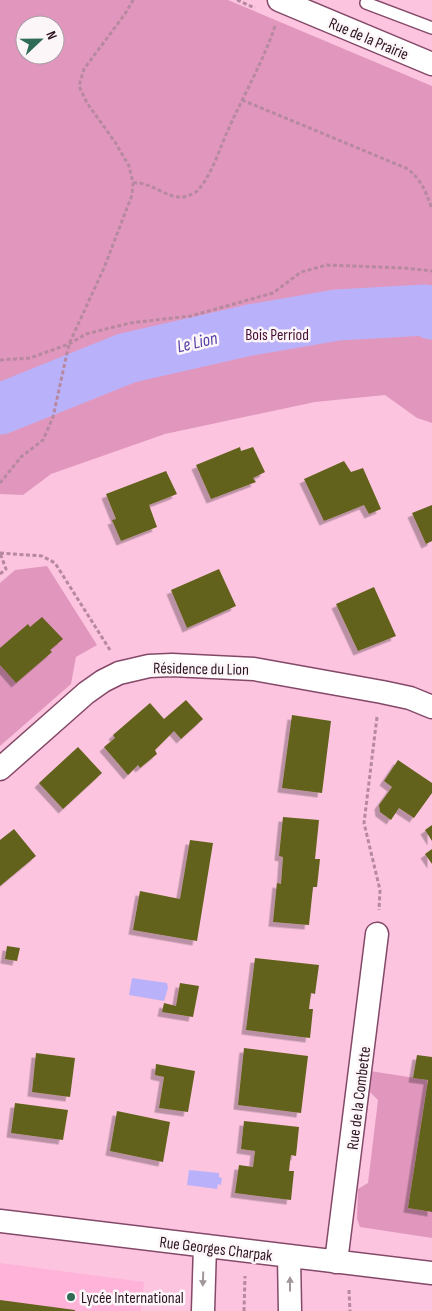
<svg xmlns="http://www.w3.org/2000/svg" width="432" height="1311" font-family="'Sofia Sans Condensed',sans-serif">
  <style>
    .built { fill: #ffb3d9 }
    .green { fill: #e197bd; fill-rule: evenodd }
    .water { fill: #b9b2fa }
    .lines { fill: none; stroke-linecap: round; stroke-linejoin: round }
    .river { stroke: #b9b2fa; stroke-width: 51 }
    .building { fill: #63621b; filter: url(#shadow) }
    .lane-casing { stroke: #844968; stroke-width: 14 }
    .street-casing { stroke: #844968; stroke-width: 25 }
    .path { stroke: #b789a0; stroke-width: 3; stroke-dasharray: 4 2.5; stroke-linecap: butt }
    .lane { stroke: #fff; stroke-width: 11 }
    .street { stroke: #fff; stroke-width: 22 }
    .oneway { fill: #a1969c }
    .poi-dot { fill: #2f6b57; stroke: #fdf6f9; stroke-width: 2 }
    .labels { text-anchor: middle; stroke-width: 5; stroke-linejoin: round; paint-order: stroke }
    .street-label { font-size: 16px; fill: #2e1522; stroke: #fdf6f9 }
    .park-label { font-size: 16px; fill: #481032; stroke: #fdf6f9 }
    .poi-label { font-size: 16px; fill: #2e1522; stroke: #fdf6f9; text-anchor: start }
    .water-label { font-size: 18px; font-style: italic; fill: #5540a6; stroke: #fdf6f9 }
  </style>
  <defs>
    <filter id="shadow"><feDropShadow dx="-4.5" dy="4.5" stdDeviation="0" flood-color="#0004"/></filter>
  </defs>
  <rect width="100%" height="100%" fill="#fcc4df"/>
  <path class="built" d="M0,1263L144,1282L141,1311H0Z"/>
  <path class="green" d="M0,0H228L432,86V423L417,418L385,395L315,402L165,434L51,474L23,495L0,494ZM25,25H55V55H25Z
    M47,566L97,645L76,657L71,684L0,746V583L15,570Z
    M370,1071L428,1080L408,1208L432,1212V1238L360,1227L357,1219L358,1189L368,1183L378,1100L368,1090Z"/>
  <path class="water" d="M132,978L167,983L168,988L164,1001L129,995Z
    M189,1170L219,1173V1177L222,1178L221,1185L218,1184L217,1189L187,1185Z"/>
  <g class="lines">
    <path class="river" d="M0,409L127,358L250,330L337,315L425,310L432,314"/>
  </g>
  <path class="building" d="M240,447L241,451L253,447L265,472L253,478L256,482L211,499L196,465Z
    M344,461L351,472L363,468L381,509L369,514L364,505L324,521L304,479Z
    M166,471L177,494L149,505L157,527L121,541L112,520L116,519L106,494Z
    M432,505V541L426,544L412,513Z
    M219,569L236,606L187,628L171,590Z
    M374,587L396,636L358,651L336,604Z
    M42,617L63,639L50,650L52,652L16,683L0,665V648L28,624L30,627Z
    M186,700L203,719L181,739L174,731L155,750L157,754L140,768L138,765L128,775L104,747L115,738L113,735L150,703L164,719Z
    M292,715L331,721L322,793L282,788Z
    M78,747L102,773L63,809L39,783Z
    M398,760L432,783V793L414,818L399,808L391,820L380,812L379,805L392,787L384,781Z
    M283,817L319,820L315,859H320L317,887H313L309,925L273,922L277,883L281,884L283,857L279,856Z
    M432,825V841L425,830Z
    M14,829L36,856L0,886V840Z
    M190,840L213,843L197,941L133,930L140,891L180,899Z
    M432,849V864L425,854Z
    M7,946L20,948L17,961L5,959Z
    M255,958L319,965L315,994L311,993L309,1009H313L310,1038L246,1030Z
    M180,983L199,986L193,1017L162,1012L164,1003L176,1006Z
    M244,1048L308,1056L301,1113L238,1105Z
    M36,1053L75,1058L70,1097L32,1092Z
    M417,1055L432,1057V1212L408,1208L428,1080L413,1078Z
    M156,1064L195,1071L188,1112L159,1108L164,1077L155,1075Z
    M15,1103L68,1110L63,1140L11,1133Z
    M117,1111L170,1122L163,1162L110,1151Z
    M244,1121L299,1127L296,1156L291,1155L290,1162L289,1171H294L291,1200L235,1193L239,1165L253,1167L255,1151L241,1149Z
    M0,1300L75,1310V1311H0Z"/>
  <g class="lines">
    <defs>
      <path id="lane" d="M366,3L432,28"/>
      <path id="street" d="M279,0L432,64
        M0,769L86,693L103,681L119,673L149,666L172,665L254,669L382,692L410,698L432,707
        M0,1221L432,1273
        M289,1256L290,1311
        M336,1262L377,934
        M203,1311L205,1246"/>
    </defs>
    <use href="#lane" class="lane-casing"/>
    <use href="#street" class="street-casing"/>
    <path class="path" d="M237,0L255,8
      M242,100L408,169C422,181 426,192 432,209
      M133,183C153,181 168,202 188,196C191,194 196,193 198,190C212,175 220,147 229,128C244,94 263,62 275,26
      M0,360L30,358L69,344L86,334L130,323L191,316L273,293L301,272L327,265L405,268L432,271
      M0,483L21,457L43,440L53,417L69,344L104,268L132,195L133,183L129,166L115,142L87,103L79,86L84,69L125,14L133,0
      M0,553L42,556L55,563L110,650
      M0,574L6,569L0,553
      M377,717L364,823L380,890L379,910
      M349,1290L350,1311
      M244,1311L245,1276"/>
    <use href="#lane" class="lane"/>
    <use href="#street" class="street"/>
  </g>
  <defs><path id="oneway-solid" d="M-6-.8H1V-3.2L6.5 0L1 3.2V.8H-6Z" transform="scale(1.25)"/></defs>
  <g class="oneway">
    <use href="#oneway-solid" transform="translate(203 1279) rotate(92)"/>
    <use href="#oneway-solid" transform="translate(290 1284) rotate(-90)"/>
  </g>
  <circle class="poi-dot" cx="71" cy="1297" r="5"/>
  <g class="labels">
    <g class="street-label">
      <text transform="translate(369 38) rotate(23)" y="6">Rue de la Prairie</text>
      <text transform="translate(201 668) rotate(1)" y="6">Résidence du Lion</text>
      <text transform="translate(358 1098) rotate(-83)" y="6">Rue de la Combette</text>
      <text transform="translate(216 1248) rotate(7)" y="6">Rue Georges Charpak</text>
    </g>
    <g class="park-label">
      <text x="277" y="340">Bois Perriod</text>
    </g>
    <g class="poi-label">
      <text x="81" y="1303">Lycée International</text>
    </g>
    <g class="water-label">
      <text transform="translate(197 342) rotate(-13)" y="6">Le Lion</text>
    </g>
  </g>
  <g transform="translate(40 40) rotate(68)"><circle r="24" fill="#fdf6f9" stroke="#aa9ca3"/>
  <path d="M0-4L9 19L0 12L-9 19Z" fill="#2f6b57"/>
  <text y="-8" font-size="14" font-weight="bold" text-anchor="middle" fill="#2e1522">N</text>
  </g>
</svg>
